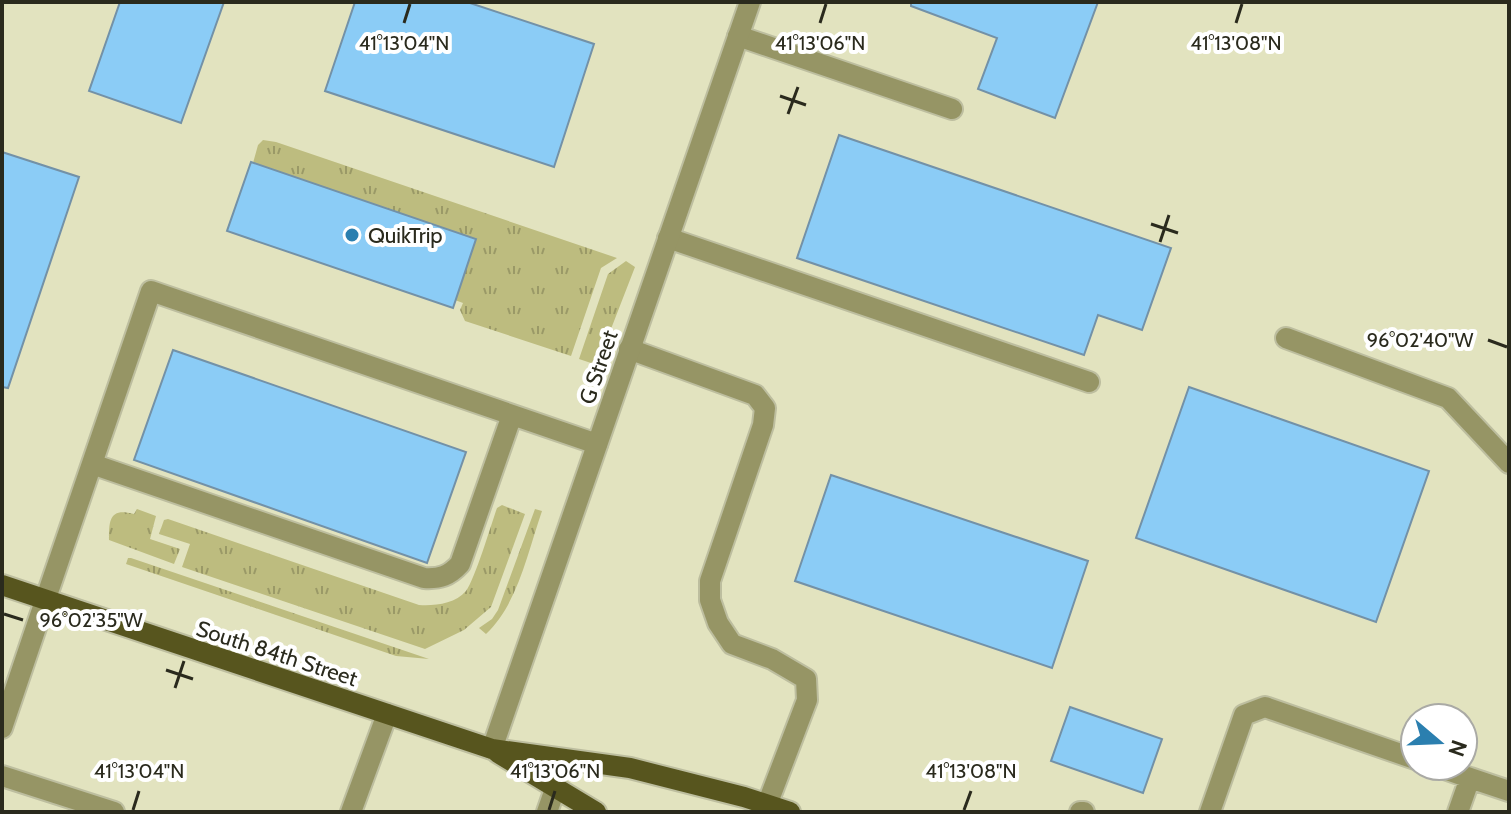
<svg xmlns="http://www.w3.org/2000/svg" width="1511" height="814" font-family="Cabin,sans-serif">
  <style>
    .grass { fill: url(#grass-tufts) }
    .building { fill: #8bccf6; stroke: #7391a7; stroke-width: 2 }
    .lines { fill: none; stroke-linecap: round; stroke-linejoin: round }
    .service-casing { stroke: #bdbe9f; stroke-width: 24 }
    .minor-casing { stroke: #bdbe9f; stroke-width: 24 }
    .primary-casing { stroke: #bdbe9f; stroke-width: 24 }
    .service { stroke: #969565; stroke-width: 20 }
    .minor { stroke: #969565; stroke-width: 20 }
    .primary { stroke: #57551e; stroke-width: 20 }
    .ticks { fill: none; stroke: #2a2a1d; stroke-width: 3 }
    .poi-dot { fill: #2b7faf; stroke: #fff; stroke-width: 3 }
    .labels { text-anchor: middle; stroke-width: 8; stroke-linejoin: round; paint-order: stroke }
    .poi-label { font-size: 22px; fill: #2a2a1d; stroke: #fff; text-anchor: start }
    .street-label { font-size: 22px; fill: #2a2a1d; stroke: #fff }
    .ticks-label { font-size: 20px; text-anchor: middle; fill: #2a2a1d; stroke: #fff; stroke-width: 8; stroke-linejoin: round; paint-order: stroke }
  </style>
  <defs>
    <pattern id="grass-tufts" width="24" height="20" patternUnits="userSpaceOnUse" patternTransform="scale(2)"><rect width="24" height="20" fill="#bdbc7f"/><path d="M3 7l-1-3M5 7V3M7 7l1-3M15 17l-1-3M17 17v-4M19 17l1-3" fill="none" stroke="#9a9967"/></pattern>
  </defs>
  <rect width="100%" height="100%" fill="#e2e3bf"/>
  <path class="grass" d="M263,140L276,142L617,258L601,268L571,356L465,321L460,310L463,303L455,300L476,239L253,163L258,145Z
    M626,261L635,267L597,365L579,359L608,274Z
    M502,505L525,514L491,607L464,630L425,649L182,567L190,544L159,534L164,520L168,519L419,605C434,606 455,604 466,591C475,579 491,525 497,508Z
    M137,509L156,516L150,539L180,549L174,564L109,540C109,519 110,508 134,514Z
    M535,509L542,511C528,551 518,604 486,634L479,628L492,619L498,610Z
    M128,558H131L429,659L396,656L126,564Z"/>
  <path class="building" d="M120,2H224L181,123L89,91Z
    M355,2H467L594,44L554,167L325,91Z
    M911,2H1098L1055,118L978,89L997,38L911,6Z
    M839,135L1171,248L1142,330L1098,315L1084,355L797,258Z
    M2,152L79,177L8,388L2,387Z
    M251,162L476,239L453,308L227,231Z
    M173,350L466,452L427,563L134,460Z
    M1189,387L1429,471L1376,622L1136,538Z
    M831,475L1088,561L1052,668L795,581Z
    M1070,707L1162,739L1143,793L1051,761Z"/>
  <g class="lines">
    <defs>
      <path id="service" d="M738,36L952,109
        M668,238L1089,382
        M1286,338L1448,398L1509,463
        M629,349L755,395L765,408L763,425L710,581V600L718,623L732,644L772,659L806,679L807,700L767,805
        M92,464L424,578C440,579 449,576 460,564L512,415
        M45,601L151,291L597,444
        M1436,766L1470,778
        M2,776L114,812
        M351,812L387,714
        M547,812L555,789
        M1080,812H1084
        M1210,812L1244,715L1265,707L1415,759
        M1458,812L1470,778L1509,791"/>
      <path id="minor" d="M2,728L45,601
        M492,749L750,2"/>
      <path id="primary" d="M2,585L492,749L630,768L744,797L790,812
        M498,753L596,812"/>
    </defs>
    <use href="#service" class="service-casing"/>
    <use href="#minor" class="minor-casing"/>
    <use href="#primary" class="primary-casing"/>
    <use href="#service" class="service"/>
    <use href="#minor" class="minor"/>
    <use href="#primary" class="primary"/>
  </g>
  <path class="ticks" d="M404,23L410,4M820,23L826,4M1236,23L1242,4M780,96L806,105M788,114L798,87M1151,224L1178,233M1160,242L1169,215M1488,340L1507,347M4,614L23,620M166,670L193,679M175,688L184,661M133,810L139,791M549,810L555,791M964,810L971,791"/>
  <circle class="poi-dot" cx="352" cy="235" r="8"/>
  <g class="labels">
    <g class="poi-label">
      <text x="368" y="243">QuikTrip</text>
    </g>
    <g class="street-label">
      <text transform="translate(598 367) rotate(-71)" y="8">G Street</text>
      <text transform="translate(277 653) rotate(18)" y="8">South 84th Street</text>
    </g>
  </g>
  <g class="ticks-label">
    <text x="404" y="50">41°13'04"N</text>
    <text x="820" y="50">41°13'06"N</text>
    <text x="1236" y="50">41°13'08"N</text>
    <text x="1420" y="347">96°02'40"W</text>
    <text x="91" y="627">96°02'35"W</text>
    <text x="139" y="778">41°13'04"N</text>
    <text x="555" y="778">41°13'06"N</text>
    <text x="971" y="778">41°13'08"N</text>
  </g>
  <rect width="1511" height="814" fill="none" stroke="#2a2a1d" stroke-width="8"/>
  <g transform="translate(1439 742) rotate(109)"><circle r="38" fill="#ffffff" stroke="#aaaaa5" stroke-width="2"/>
  <path d="M0-6L14 30L0 20L-14 30Z" fill="#2b7faf"/>
  <text y="-12" font-size="22" font-weight="bold" text-anchor="middle" fill="#2a2a1d">N</text>
  </g>
</svg>
